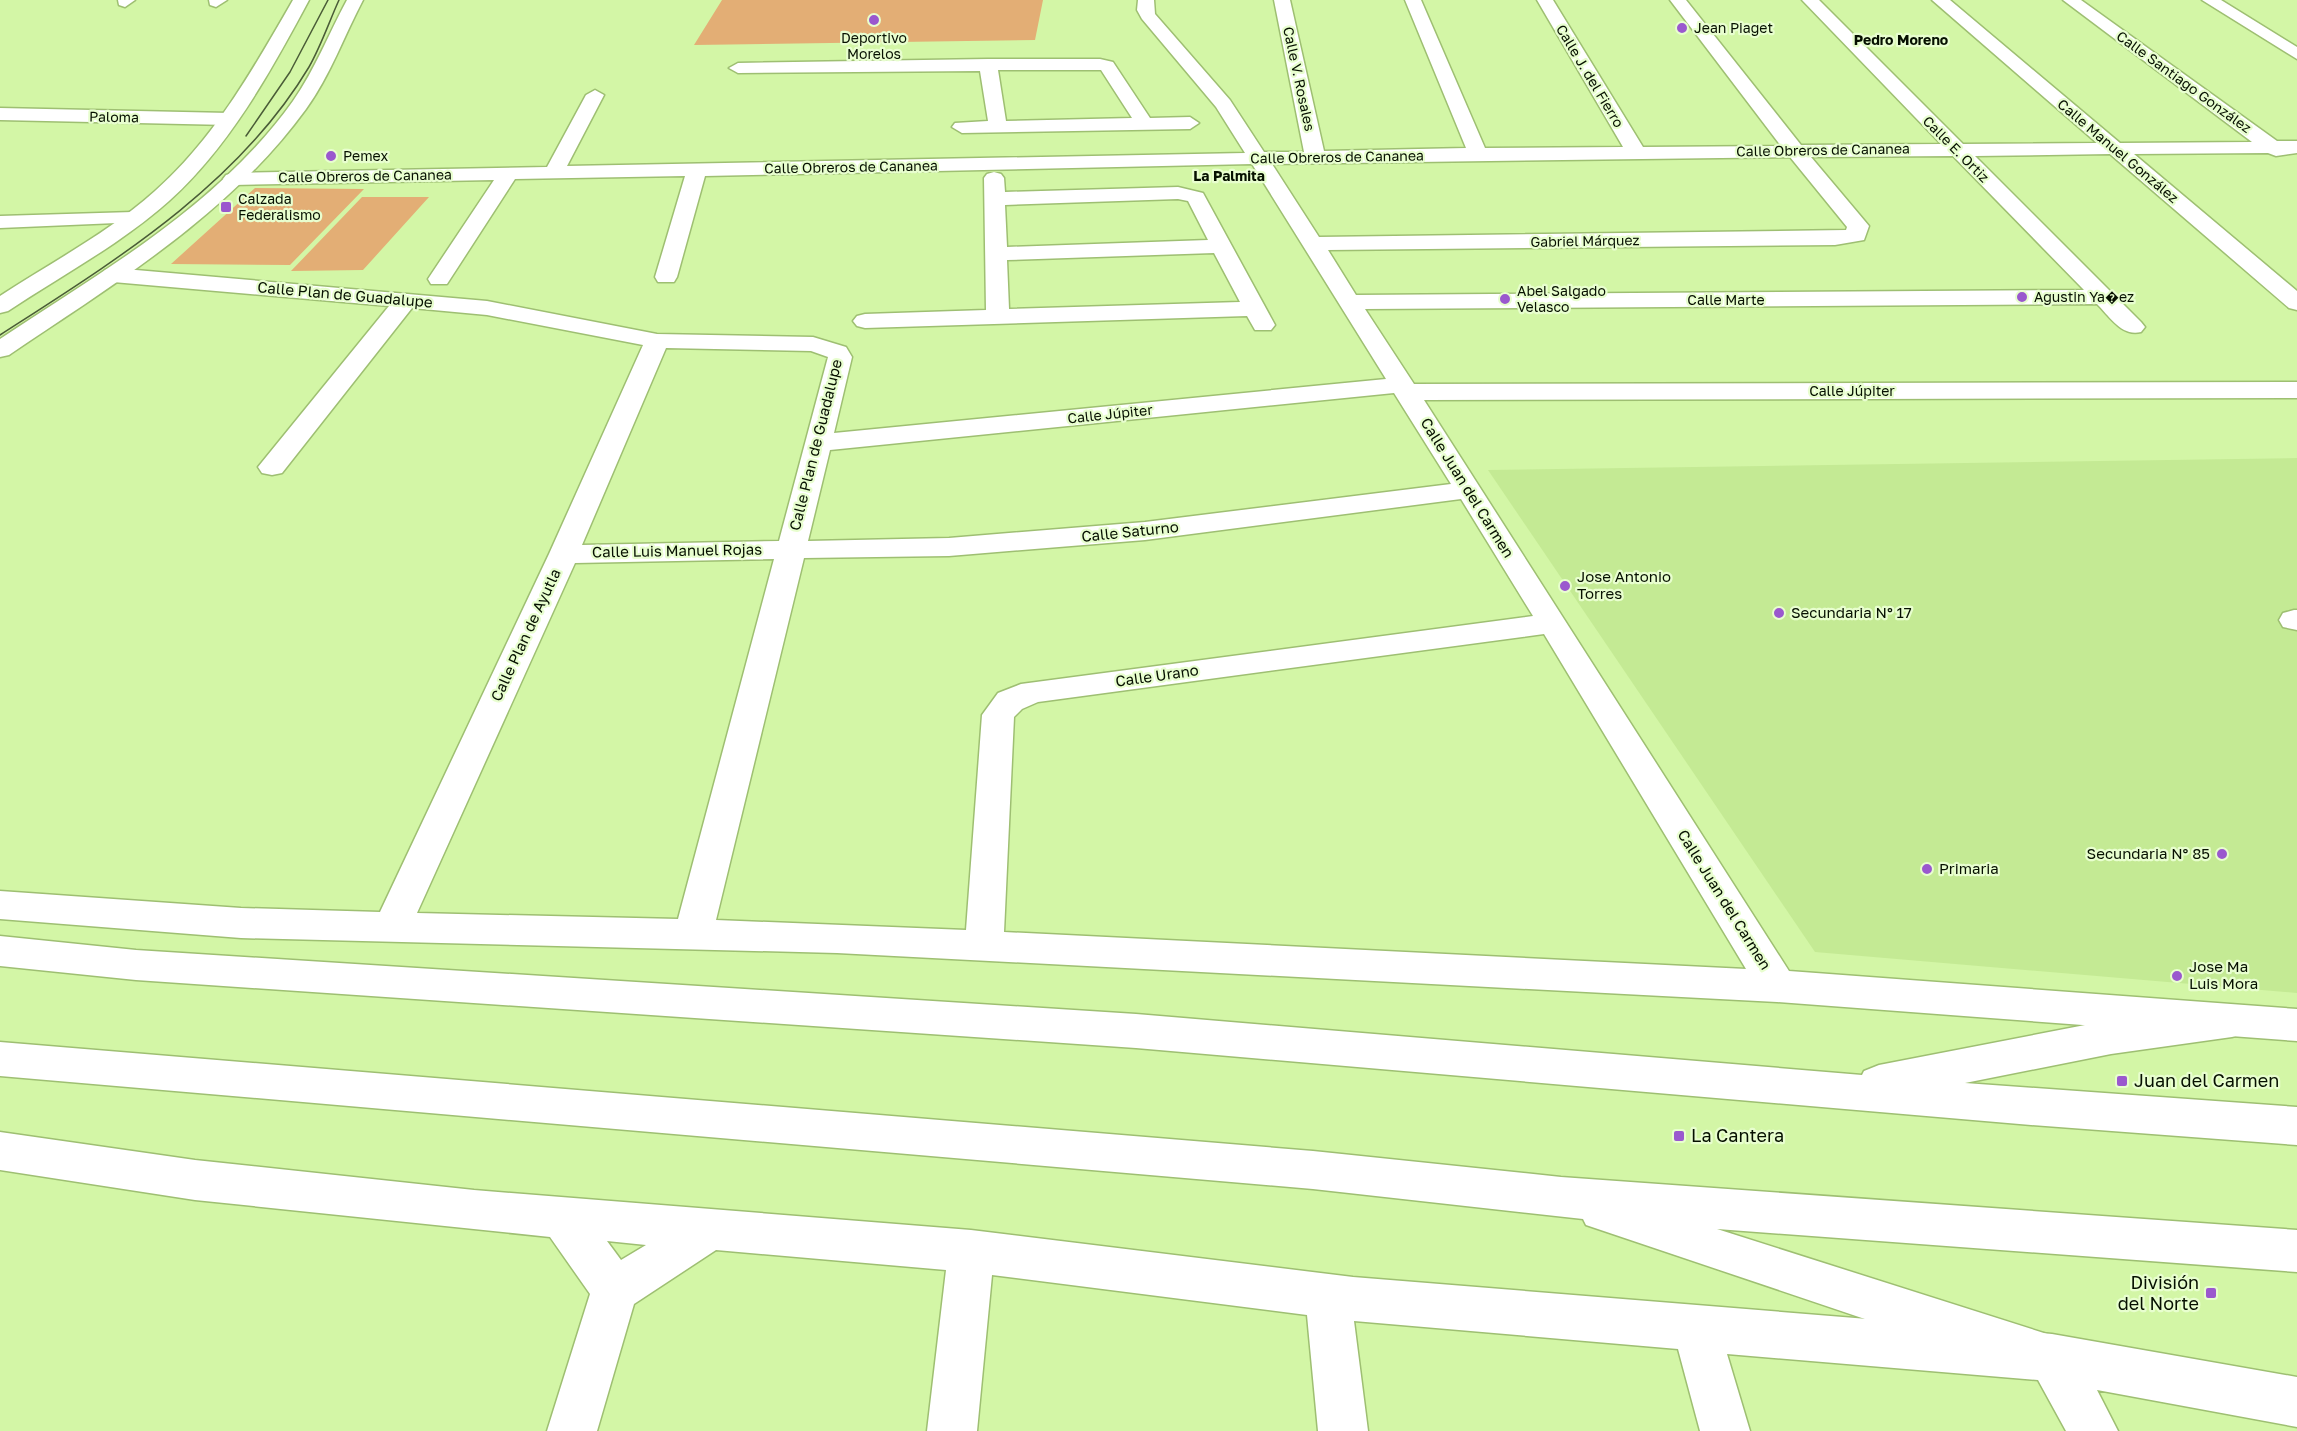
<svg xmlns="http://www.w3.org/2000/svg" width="2297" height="1431" font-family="'Golos Text',sans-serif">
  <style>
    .built { fill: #c4ea94 }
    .green { fill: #e3ae75 }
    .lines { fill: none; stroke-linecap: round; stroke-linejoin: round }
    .minor-casing { stroke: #9ebf72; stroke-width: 3 }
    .major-casing { stroke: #9ebf72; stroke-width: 3 }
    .highway-casing { stroke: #9ebf72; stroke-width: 3 }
    .minor { fill: #fff; fill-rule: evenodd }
    .major { fill: #fff; fill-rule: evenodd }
    .highway { fill: #fff; fill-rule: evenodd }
    .tram { stroke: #4a5c37; stroke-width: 1.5 }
    .poi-dot { fill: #9a58ce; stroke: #e8fecf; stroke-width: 2 }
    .labels { text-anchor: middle; stroke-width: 4.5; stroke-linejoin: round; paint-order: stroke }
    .far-poi-label { font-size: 14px; fill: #061000; stroke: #e8fecf; text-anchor: start }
    .far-neighbourhood-label { font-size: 14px; font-weight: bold; fill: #061000; stroke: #e8fecf }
    .far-street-label { font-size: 14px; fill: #061000; stroke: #e8fecf }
    .street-label { font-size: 15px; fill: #061000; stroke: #e8fecf }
    .poi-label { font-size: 15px; fill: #061000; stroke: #e8fecf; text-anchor: start }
    .near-poi-label { font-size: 18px; fill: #061000; stroke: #e8fecf; text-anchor: start }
  </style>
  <rect width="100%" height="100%" fill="#d3f6a6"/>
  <path class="built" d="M2297,458V993L1815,952L1488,470Z"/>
  <path class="green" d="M722,0H1043L1035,40L694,45Z
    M255,188L364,189L290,265L171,264Z
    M362,197H429L363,270L291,271Z"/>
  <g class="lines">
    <defs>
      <path id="minor" d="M118,0H135L125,7L119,5Z
        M209,0H227L216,7L210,5Z
        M1138,0H1154L1155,14L1230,100L1264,152H1304L1274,0H1290L1324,151L1466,148L1405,0H1421L1485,148L1623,147L1537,0H1553L1643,147L1781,146L1670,0H1686L1801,145L1941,144L1802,0H1819L1963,144L2097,143L1932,0H1950L2120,143L2252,142L2063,0H2081L2277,141H2297V153L2276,156L2268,153L2134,154L2297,291V310L2289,308L2110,154L1975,156L2141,322L2145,327L2141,332C2122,337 2110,317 2097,304L1365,309L1414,384L2297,382V398L1424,400L1789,971L2297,1009V1041L1777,1002L837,953L241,938L0,919V891L241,908L380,912L549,554L643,345L487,315L412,308L282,473L272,475L262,473L258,467L389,306L113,282L105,280L102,275L105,270L113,268L487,301L657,334L813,337L846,347L852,357L834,433L1386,379L1252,164L705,176L677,277L674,282H658L655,277L685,176L515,179L447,284H431L428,279L494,180L233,185L226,183L223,179L226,175L233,173L547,167L586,95L595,90L604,95L567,166L1245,153L1216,107L1142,19L1137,10ZM1953,156L2084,290L1356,295L1328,250L1835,245L1864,240L1869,226L1811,157ZM1790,157L1847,227L1846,230L1319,237L1272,164ZM666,348L811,351L828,357L779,541L582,545ZM1394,393L1451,484L1145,522L949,538L808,541L830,450ZM1461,499L1533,616L1021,684L998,693L982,715L966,930L716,920L804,558L949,556L1145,540ZM774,559L678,919L417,913L575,563ZM1544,634L1746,969L1004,932L1014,717L1022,709L1038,702Z
        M2202,0H2221L2297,47V59Z
        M988,59H1100L1113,62L1150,118L1190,117L1199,123L1190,129L962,133L952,127L955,123L988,121L980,71L738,73L729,68L738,63ZM998,70H1101L1132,118L1006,121Z
        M0,108L229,113L238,119L229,125L0,120Z
        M994,172L1001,174L1004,178L1005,192L1178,187L1203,193L1275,325L1271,330H1255L1247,316L865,328L857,326L853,321L857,316L865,314L986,310L984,178L987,174ZM1178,199L1188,201L1208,240L1007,247L1005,205ZM1214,253L1240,302L1009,309L1007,260Z
        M133,212L140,214L144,218L140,222L0,228V216Z
        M2294,610H2297V630L2283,627L2279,620L2283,613Z
        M0,1132L195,1160L474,1190L971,1230L1353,1277L2052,1334L2297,1377V1427L2097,1390L2118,1431H2066L2038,1380L1727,1354L1750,1431H1700L1678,1349L1354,1321L1368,1431H1318L1307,1315L992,1275L977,1431H927L946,1270L716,1250L634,1304L597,1431H547L590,1294L550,1237L195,1200L0,1170ZM607,1241L646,1245L621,1260Z"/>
      <path id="major" d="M293,0H309C271,71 230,146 169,201C121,244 62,275 8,311L0,313V296C52,262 108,233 155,191C214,139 254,68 293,0Z
        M347,0H363C344,36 330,76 306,109C229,215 115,283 9,355L0,357V339C104,270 219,205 293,101C315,70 329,33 347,0Z"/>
      <path id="highway" d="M0,936L136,950L1136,1014L1862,1075L1864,1071L1879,1065L2111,1020L2232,1005L2246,1009L2252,1021L2246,1033L2232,1037L2111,1054L1965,1083L2297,1107V1145L2031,1125L1136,1048L136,980L0,966Z
        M0,1042L1313,1151L1561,1177L2297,1230V1272L1717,1229L2069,1341L2076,1358L2069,1375L2052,1382L1586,1225L1583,1219L1313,1189L0,1076Z"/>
    </defs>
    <use href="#minor" class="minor-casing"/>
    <use href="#major" class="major-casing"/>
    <use href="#highway" class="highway-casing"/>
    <use href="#minor" class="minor"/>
    <use href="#major" class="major"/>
    <use href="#highway" class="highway"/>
    <path class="tram" d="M246,136L290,72L328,0
      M0,335C113,262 238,186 309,67C321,46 329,22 339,0"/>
  </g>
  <g class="poi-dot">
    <circle cx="874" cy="20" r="6"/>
    <circle cx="1682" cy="28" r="6"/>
    <circle cx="331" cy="156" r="6"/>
    <rect x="220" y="201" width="12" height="12" rx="3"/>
    <circle cx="2022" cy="297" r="6"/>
    <circle cx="1505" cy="299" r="6"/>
    <circle cx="1565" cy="586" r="6"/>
    <circle cx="1779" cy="613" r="6"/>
    <circle cx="2222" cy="854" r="6"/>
    <circle cx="1927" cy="869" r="6"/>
    <circle cx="2177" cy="976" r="6"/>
    <rect x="2116" y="1075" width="12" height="12" rx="3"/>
    <rect x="1673" y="1130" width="12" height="12" rx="3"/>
    <rect x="2205" y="1287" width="12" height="12" rx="3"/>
  </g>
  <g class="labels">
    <g class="far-poi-label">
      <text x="1694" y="33">Jean Piaget</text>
      <text x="874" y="43" text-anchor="middle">Deportivo<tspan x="874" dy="16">Morelos</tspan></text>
      <text x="343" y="161">Pemex</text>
      <text x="238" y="204">Calzada<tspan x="238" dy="16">Federalismo</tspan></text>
      <text x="1517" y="296">Abel Salgado<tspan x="1517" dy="16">Velasco</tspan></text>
      <text x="2034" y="302">Agustin Ya�ez</text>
    </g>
    <g class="far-neighbourhood-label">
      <text x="1901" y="45">Pedro Moreno</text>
      <text x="1229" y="181">La Palmita</text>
    </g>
    <g class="far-street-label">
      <text transform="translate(1590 76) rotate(59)" y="5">Calle J. del Fierro</text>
      <text transform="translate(1299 79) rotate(78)" y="5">Calle V. Rosales</text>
      <text transform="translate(2184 82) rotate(36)" y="5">Calle Santiago González</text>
      <text transform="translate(114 117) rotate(1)" y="5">Paloma</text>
      <text transform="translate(1956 149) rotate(45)" y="5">Calle E. Ortiz</text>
      <text transform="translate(1823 150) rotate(-1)" y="5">Calle Obreros de Cananea</text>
      <text transform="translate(2118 151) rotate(40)" y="5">Calle Manuel González</text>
      <text transform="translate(1337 157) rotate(-1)" y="5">Calle Obreros de Cananea</text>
      <text transform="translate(851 167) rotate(-1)" y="5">Calle Obreros de Cananea</text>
      <text transform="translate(365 176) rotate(-1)" y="5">Calle Obreros de Cananea</text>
      <text transform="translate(1585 241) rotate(-1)" y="5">Gabriel Márquez</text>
      <text x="1726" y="305">Calle Marte</text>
      <text x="1852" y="396">Calle Júpiter</text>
      <text transform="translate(1110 414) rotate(-6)" y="5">Calle Júpiter</text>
    </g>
    <g class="street-label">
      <text transform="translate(345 295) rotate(5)" y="5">Calle Plan de Guadalupe</text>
      <text transform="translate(816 445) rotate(-76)" y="5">Calle Plan de Guadalupe</text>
      <text transform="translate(1467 488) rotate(58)" y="5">Calle Juan del Carmen</text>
      <text transform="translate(1130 532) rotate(-6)" y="5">Calle Saturno</text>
      <text transform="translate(677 551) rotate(-1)" y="5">Calle Luis Manuel Rojas</text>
      <text transform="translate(526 635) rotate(-65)" y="5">Calle Plan de Ayutla</text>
      <text transform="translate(1157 676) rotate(-8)" y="5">Calle Urano</text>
      <text transform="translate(1724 900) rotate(58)" y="5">Calle Juan del Carmen</text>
    </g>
    <g class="poi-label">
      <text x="1577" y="582">Jose Antonio<tspan x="1577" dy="17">Torres</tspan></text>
      <text x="1791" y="618">Secundaria N° 17</text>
      <text x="2210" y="859" text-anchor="end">Secundaria N° 85</text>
      <text x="1939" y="874">Primaria</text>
      <text x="2189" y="972">Jose Ma<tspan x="2189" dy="17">Luis Mora</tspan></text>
    </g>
    <g class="near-poi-label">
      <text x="2134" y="1087">Juan del Carmen</text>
      <text x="1691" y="1142">La Cantera</text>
      <text x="2199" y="1289" text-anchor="end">División<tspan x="2199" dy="21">del Norte</tspan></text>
    </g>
  </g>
</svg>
